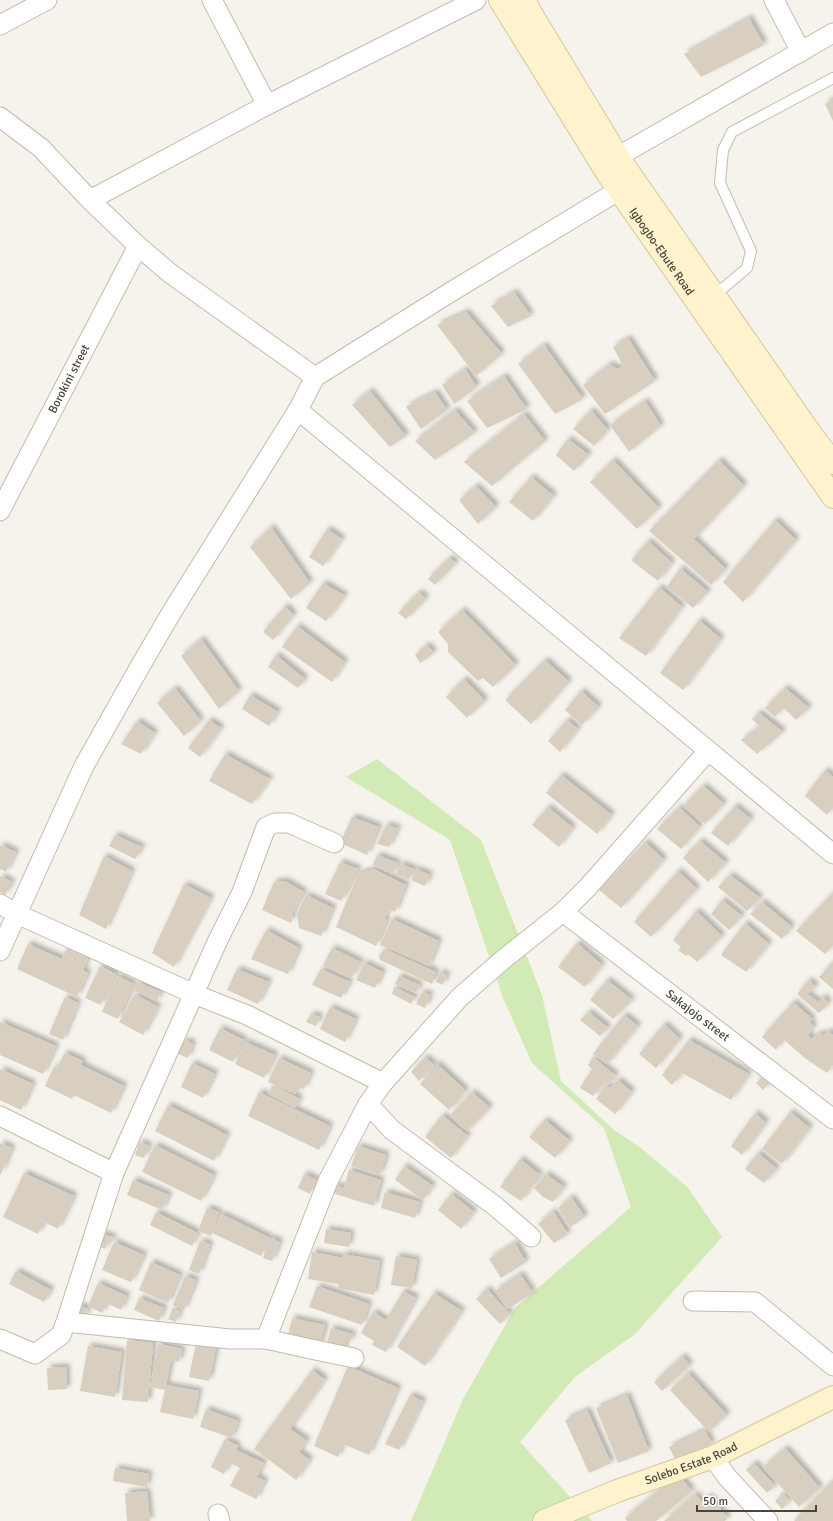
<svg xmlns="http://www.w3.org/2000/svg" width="833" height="1521" font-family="Signika,sans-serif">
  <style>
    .green { fill: #d2eab5 }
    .building { fill: #d8cfc1; filter: url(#shadow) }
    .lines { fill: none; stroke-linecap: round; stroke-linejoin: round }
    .lane-casing { stroke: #c2bbae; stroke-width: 12 }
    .street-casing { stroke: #c2bbae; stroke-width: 21 }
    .secondary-casing { stroke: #d6c79b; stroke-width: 24 }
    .lane { stroke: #fff; stroke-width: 10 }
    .street { stroke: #fff; stroke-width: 19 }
    .secondary { stroke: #fff3cd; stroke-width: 22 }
    .labels { text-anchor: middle; stroke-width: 4; stroke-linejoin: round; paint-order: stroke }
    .street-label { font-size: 12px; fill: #4b4439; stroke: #fff }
  </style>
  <defs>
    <filter id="shadow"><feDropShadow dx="3.5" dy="-3.5" stdDeviation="2" flood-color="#0004"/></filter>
  </defs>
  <rect width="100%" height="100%" fill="#f6f3ec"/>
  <path class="green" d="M377,759L481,840L542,995L561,1081L614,1130L641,1148L688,1188L722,1237L634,1335L576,1376L520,1442L592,1521H411L463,1399L515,1308L631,1207L604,1128L532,1063L503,998L450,840L346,777Z"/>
  <path class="building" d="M749,18L764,45L701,77L684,54Z
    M833,99V121L825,104Z
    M514,292L531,316L508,327L491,306Z
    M466,312L502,354L476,376L437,325Z
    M628,338L655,381L605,414L583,385L610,364L617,369L623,366L613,347Z
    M544,345L583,399L555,414L518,364Z
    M465,369L477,387L454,404L442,385Z
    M504,376L527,409L487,428L467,401Z
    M370,391L406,436L390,447L352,405Z
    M435,392L447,410L421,429L406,407Z
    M645,401L661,426L629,452L610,425Z
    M455,410L475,433L435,460L415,441Z
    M591,410L608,430L594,446L573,429Z
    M524,414L545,441L492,486L464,462Z
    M568,439L589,455L574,471L556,455Z
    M613,460L659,508L637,529L590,482Z
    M719,460L744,486L694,539L726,569L711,585L649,531Z
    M531,477L554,496L533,521L509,502Z
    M476,486L496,507L478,524L459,500Z
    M775,520L796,540L743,602L723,582Z
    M271,527L310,583L291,599L250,547Z
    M327,529L342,539L323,566L309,557Z
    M648,541L672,563L658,581L631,560Z
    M449,558L456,563L435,585L428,579Z
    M680,568L708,592L693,608L667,587Z
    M323,583L345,596L326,621L306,608Z
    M659,587L682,607L646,656L619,638Z
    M419,592L426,599L406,619L398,613Z
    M285,606L294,615L273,640L263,632Z
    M462,610L516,665L493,687L483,678L478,681L448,652V644L438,632Z
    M699,620L721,639L683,690L660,673Z
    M297,626L345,662L332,682L282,647Z
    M201,639L239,691L219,709L181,656Z
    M427,645L434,653L420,663L415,655Z
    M276,655L305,679L298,688L268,667Z
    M545,660L569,682L531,724L505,700Z
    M464,679L485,701L467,718L446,697Z
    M175,688L201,721L184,736L157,703Z
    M785,688L809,708L796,720L784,708L775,717L765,708Z
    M581,691L599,707L582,725L565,710Z
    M250,695L278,712L269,726L242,709Z
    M759,713L783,732L757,754L741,740L760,727L752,719Z
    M209,720L221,728L200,757L188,748Z
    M567,720L578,729L560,752L548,741Z
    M137,721L155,733L141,754L121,744Z
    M225,754L270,779L252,804L209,781Z
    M825,770L833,777V808L827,815L805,796Z
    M561,775L612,815L597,834L546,793Z
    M703,786L724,804L705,824L683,806Z
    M735,806L751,819L728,846L711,833Z
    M548,807L573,828L559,847L532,825Z
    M679,807L700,827L681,849L657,829Z
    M352,817L379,827L367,855L340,843Z
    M386,825L398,828L389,847L377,844Z
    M115,835L142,847L135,859L109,846Z
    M700,841L726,863L708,882L683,858Z
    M645,842L664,860L621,908L599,890Z
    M0,845L16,852L6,872L0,869Z
    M377,855L398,863L393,874L373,865Z
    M104,856L132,871L106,929L79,915Z
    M340,862L358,869L341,901L325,894Z
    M401,864L414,869L409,880L396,874Z
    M374,869L406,885L395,912L389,910L384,919L387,920L376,946L336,927L358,874Z
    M416,869L430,875L425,886L411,880Z
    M678,871L697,889L651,937L634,922Z
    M730,875L760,898L747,911L718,887Z
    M0,876L12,882L5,895L0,892Z
    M285,881L304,892L293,912L291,923L262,910L274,882Z
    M184,884L211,898L174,967L152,953Z
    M833,893V945L825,954L796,931Z
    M306,895L333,908L321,936L299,928L297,914Z
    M722,900L742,916L729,930L711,914Z
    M762,902L792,927L782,939L750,914Z
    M696,911L722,936L697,962L688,954L686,956L678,950L681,947L673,940Z
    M392,919L439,941L429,966L380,945Z
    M745,923L769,944L746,972L721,955Z
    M266,930L299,948L288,974L251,959Z
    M577,943L602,965L585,987L558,967Z
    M28,944L62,959L67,948L88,958L83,970L88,973L77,997L17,969Z
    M332,948L361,962L351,978L323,965Z
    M385,949L436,972L432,984L380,960L379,955Z
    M833,962V989L819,977Z
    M364,963L383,972L375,988L356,980Z
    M100,966L116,974L101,1005L85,998Z
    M237,969L269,982L258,1004L227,990Z
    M321,969L350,982L341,998L312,985Z
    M440,972L447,975L443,985L436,982Z
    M117,976L134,984L118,1019L102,1012Z
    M399,976L420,985L416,993L395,984Z
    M607,980L632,1000L613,1019L590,1000Z
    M809,980L816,987L807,994L818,1002L823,997L829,1003L819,1013L797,994Z
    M138,982L161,992L157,1001L134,991Z
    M394,987L415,997L411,1004L392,994Z
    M422,992L430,995L425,1008L416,1004Z
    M135,994L158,1007L143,1035L119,1022Z
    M65,997L78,1003L63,1040L49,1034Z
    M793,1002L812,1019L810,1023L814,1026L808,1035L811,1039L820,1033L823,1035L829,1031L833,1035V1065L827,1073L806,1059L783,1039L776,1050L762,1037Z
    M330,1007L356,1019L345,1042L320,1029Z
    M589,1012L608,1028L600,1036L580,1020Z
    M311,1014L320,1017L316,1026L306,1022Z
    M624,1015L638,1026L607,1064L593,1054Z
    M0,1022L56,1046L43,1074L0,1055Z
    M664,1024L680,1039L656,1068L639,1054Z
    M220,1028L244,1040L233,1062L209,1050Z
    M184,1040L193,1044L188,1058L178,1054Z
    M689,1040L749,1074L731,1100L682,1073L672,1085L662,1075Z
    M245,1042L275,1055L264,1078L235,1064Z
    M65,1053L83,1061L81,1065L124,1086L111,1113L74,1095L72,1099L45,1086L54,1067L57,1068Z
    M425,1057L434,1065L419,1081L411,1072Z
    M593,1057L616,1076L608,1084L603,1083L593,1096L580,1088L592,1069L588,1065Z
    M279,1058L311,1073L304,1089L298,1087L295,1094L268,1082Z
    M192,1063L215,1074L203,1098L181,1087Z
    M437,1064L466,1091L449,1110L420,1084Z
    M0,1069L33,1084L21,1110L0,1100Z
    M765,1074L772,1080L763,1090L756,1083Z
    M618,1080L632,1092L615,1114L596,1099L605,1086L610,1088Z
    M273,1085L300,1099L295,1108L268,1094Z
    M259,1092L330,1126L319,1150L248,1116Z
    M472,1092L490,1108L467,1131L450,1115Z
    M168,1105L227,1135L214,1161L155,1131Z
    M790,1112L810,1128L782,1164L762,1149Z
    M755,1113L766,1123L742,1155L731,1146Z
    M442,1115L468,1136L451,1158L425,1137Z
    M545,1120L570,1141L555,1158L529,1137Z
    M140,1142L149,1146L144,1158L135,1155Z
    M0,1143L12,1148L0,1176Z
    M155,1145L214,1175L201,1201L142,1172Z
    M358,1146L386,1155L380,1175L351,1166Z
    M758,1153L777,1169L764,1183L745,1169Z
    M520,1159L540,1175L521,1201L500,1187Z
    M404,1166L433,1186L423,1200L395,1180Z
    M349,1170L381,1180L374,1206L332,1193L335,1185L344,1188Z
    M24,1173L74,1196L58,1229L44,1222L38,1234L3,1217Z
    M304,1174L317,1180L310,1194L298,1188Z
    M546,1174L564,1187L553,1202L543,1197L534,1188Z
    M133,1180L169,1195L162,1210L127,1195Z
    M385,1192L420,1202L415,1218L381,1208Z
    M451,1194L474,1212L461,1229L438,1210Z
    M571,1197L585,1217L570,1227L558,1208Z
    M207,1208L219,1212L211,1236L198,1231Z
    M553,1211L568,1234L554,1243L538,1224Z
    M156,1212L198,1233L192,1246L150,1225Z
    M221,1214L270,1238L261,1256L212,1233Z
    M326,1229L351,1233L349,1247L324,1243Z
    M102,1233L114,1238L112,1242L108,1241L105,1249L97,1246Z
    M271,1238L280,1242L272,1261L263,1258Z
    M200,1241L210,1244L199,1274L189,1270Z
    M114,1242L144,1255L131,1282L102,1270Z
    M515,1243L526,1262L501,1278L489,1259Z
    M312,1252L343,1258L344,1254L380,1261L374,1295L338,1288L339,1284L308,1279Z
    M396,1256L417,1260L412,1288L391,1285Z
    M151,1262L180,1275L168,1303L139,1290Z
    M16,1271L51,1290L44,1302L9,1284Z
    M520,1274L533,1293L507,1309L495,1291Z
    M185,1276L196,1280L184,1310L173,1305Z
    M98,1283L127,1296L121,1310L107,1303L102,1313L88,1306Z
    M317,1286L369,1304L362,1325L309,1307Z
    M487,1289L510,1314L500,1324L476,1299Z
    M403,1291L416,1298L386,1352L372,1345L374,1341L361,1333L373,1312L386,1320Z
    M434,1293L462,1311L425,1366L397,1347Z
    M139,1298L164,1308L159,1321L134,1310Z
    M79,1305L88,1309L85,1317L75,1313Z
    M173,1308L180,1311L176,1322L168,1319Z
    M292,1318L325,1325L320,1346L288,1335Z
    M331,1328L353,1334L350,1342L346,1341L343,1353L326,1348Z
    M127,1340L153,1343L148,1402L122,1400Z
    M158,1344L182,1349L179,1362L171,1360L166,1385L199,1391L193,1419L160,1412L165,1390L150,1387Z
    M196,1344L216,1348L209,1381L189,1377Z
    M88,1346L122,1352L115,1397L80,1391Z
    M682,1356L690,1365L662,1391L654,1382Z
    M348,1366L398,1388L369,1455L343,1444L338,1457L314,1446Z
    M66,1367L67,1389L48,1390L47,1368Z
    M312,1370L325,1380L290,1429L307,1441L299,1452L310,1460L296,1480L254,1449Z
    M688,1373L727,1415L709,1432L670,1390Z
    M410,1395L423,1401L399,1450L385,1444Z
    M627,1395L649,1451L618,1463L596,1408Z
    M206,1409L238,1421L232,1438L200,1427Z
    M587,1410L611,1463L589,1473L565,1420Z
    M705,1430L712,1444L676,1461L669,1447Z
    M225,1439L238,1446L236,1450L264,1463L257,1477L265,1481L256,1499L230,1486L240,1468L230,1463L224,1474L211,1467Z
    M785,1448L820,1488L799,1507L763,1467Z
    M754,1463L775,1486L767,1493L746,1470Z
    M115,1468L149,1474L147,1487L113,1481Z
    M678,1474L692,1491L656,1521H627L625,1518Z
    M833,1480V1521H795L794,1520Z
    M147,1491L150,1521H127L125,1493Z
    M783,1493L790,1501L782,1509L775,1501Z
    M695,1494L702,1502L709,1496L728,1518L725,1521H664Z"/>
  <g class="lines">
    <defs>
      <path id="lane" d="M715,295L747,268L751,251L720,183L723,150L732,132L833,78"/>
      <g id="street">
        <path d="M212,0L267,105"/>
        <path d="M774,0L801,52"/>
        <path d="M0,25L47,0"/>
        <path d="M0,117L41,148L90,200L138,246L171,274L315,377"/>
        <path d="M605,164L833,33"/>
        <path d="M90,200L267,105L476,0"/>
        <path d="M298,410L833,854"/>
        <path id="s1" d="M0,511L138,246"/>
        <path d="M0,904L17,914L194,994L247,1015L383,1083"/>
        <path id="s2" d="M563,912L833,1119"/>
        <path d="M0,951L84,766L142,663L173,610L298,410L315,377L454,290L631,183"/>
        <path d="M368,1104L392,1130L495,1206L531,1237"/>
        <path d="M0,1116L114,1173"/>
        <path d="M693,1301L755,1302L833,1366"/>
        <path d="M66,1322L230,1339H266L306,1348L354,1358"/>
        <path d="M0,1339L35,1354L61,1335L66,1322L114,1173L217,942L242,892L266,827L275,823H289L334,843"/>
        <path d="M266,1339L328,1181L368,1104L383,1083L460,997L505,958L563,912L588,887L708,751"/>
        <path d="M713,1457L727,1477L768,1521"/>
        <path d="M218,1514L220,1521"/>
      </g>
      <g id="secondary">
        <path id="s3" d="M500,0L609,176L833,497"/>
        <path d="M524,0L535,20L618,157L811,434L833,463"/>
        <path id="s4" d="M544,1521L617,1491L713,1457L833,1397"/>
      </g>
    </defs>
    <use href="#lane" class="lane-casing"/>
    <use href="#street" class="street-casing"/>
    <use href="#secondary" class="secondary-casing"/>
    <use href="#lane" class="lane"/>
    <use href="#street" class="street"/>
    <use href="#secondary" class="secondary"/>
  </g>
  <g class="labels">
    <g class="street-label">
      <text dy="4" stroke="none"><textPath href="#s3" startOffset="299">Igbogbo-Ebute Road</textPath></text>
      <text dy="4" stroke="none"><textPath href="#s1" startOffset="149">Borokini street</textPath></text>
      <text dy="4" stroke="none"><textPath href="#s2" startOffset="170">Sakajojo street</textPath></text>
      <text dy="4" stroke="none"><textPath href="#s4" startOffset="158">Solebo Estate Road</textPath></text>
    </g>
  </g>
  <path d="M697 1505v6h119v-6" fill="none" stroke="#4b4439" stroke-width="2"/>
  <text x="703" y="1505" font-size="12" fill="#4b4439" stroke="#ffffff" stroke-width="3" paint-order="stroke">50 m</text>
</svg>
